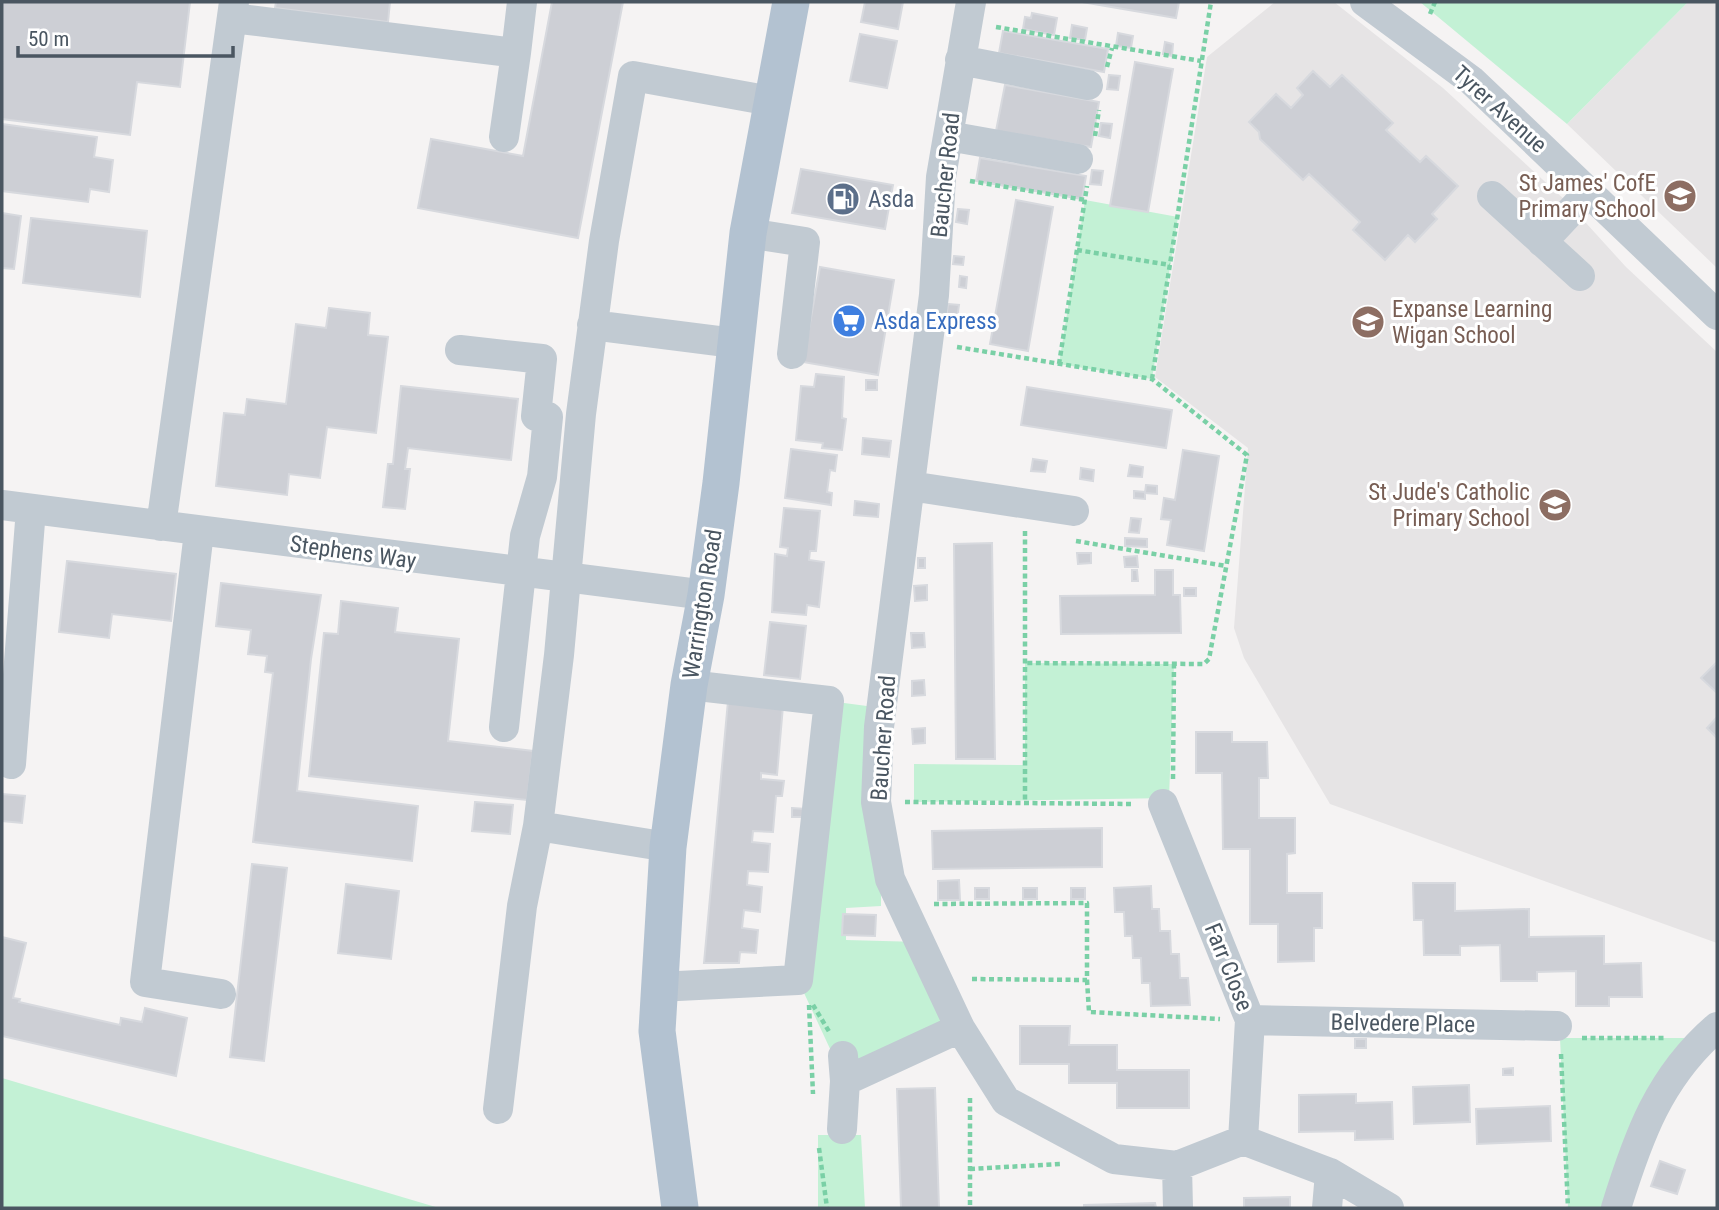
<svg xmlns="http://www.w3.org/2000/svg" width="1719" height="1210" font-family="'Roboto Condensed',sans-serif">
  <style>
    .education { fill: #e6e4e5 }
    .green { fill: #c3f1d5 }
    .building { fill: #cdcfd5; stroke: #d7d9de; stroke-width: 2 }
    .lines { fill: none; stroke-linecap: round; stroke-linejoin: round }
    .path { stroke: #7ad0a6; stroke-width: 4.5; stroke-dasharray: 5 3.5; stroke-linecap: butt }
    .minor { stroke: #c1cad2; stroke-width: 30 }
    .major { stroke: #b3c2d1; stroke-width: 37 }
    .labels { text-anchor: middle; stroke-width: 6; stroke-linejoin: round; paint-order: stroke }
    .street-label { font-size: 23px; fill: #4a5661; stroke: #fff }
    .education-label { font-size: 23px; fill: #785e54; stroke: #fff; text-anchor: end }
    .service-label { font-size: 23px; fill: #4e5e75; stroke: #fff; text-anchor: start }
    .shop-label { font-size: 23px; fill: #366cbe; stroke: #fff; text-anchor: start }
  </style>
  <rect width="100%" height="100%" fill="#f5f3f3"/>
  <path class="education" d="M1275,2H1334L1443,88L1566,201L1626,267L1717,352V943L1330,804L1244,658L1234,628L1248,448L1155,377L1207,57Z
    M1688,2H1717V268L1567,124Z"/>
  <path class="green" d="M1420,2H1688L1567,124Z
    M1085,200L1178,217L1152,379L1059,364Z
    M1025,663L1174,664L1169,798L914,802V764L1025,765Z
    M829,701L882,708L881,906L846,908V940L920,942L960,1028L845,1081L798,980Z
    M1560,1038H1704L1616,1208H1568Z
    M2,1078L439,1208H2Z
    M818,1135H861L865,1208H818Z"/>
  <path class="building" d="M3,2H190L180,87L137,82L130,135L2,119Z
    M276,2H390L388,22L275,8Z
    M552,2H623L578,238L418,208L431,139L523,156Z
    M865,2H903L898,29L861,22Z
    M1082,2H1179L1176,18Z
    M1032,13L1057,18L1054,35L1023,29L1025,17L1031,18Z
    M1072,25L1087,28L1085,40L1070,38Z
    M1003,31L1108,49L1104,72L999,53Z
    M1118,33L1133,36L1131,48L1116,46Z
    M860,34L897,41L887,88L850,81Z
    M1165,42L1173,44L1172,56L1163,54Z
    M1135,62L1173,69L1148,212L1110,206Z
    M1313,71L1330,87L1342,75L1393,123L1386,130L1420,162L1426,156L1458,186L1432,214L1437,219L1415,242L1408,235L1385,260L1353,230L1360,222L1309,174L1303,180L1260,139L1259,132L1249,122L1276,94L1291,108L1303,95L1297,88Z
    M1109,75L1120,76L1118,90L1107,89Z
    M1005,85L1099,102L1091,147L996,131Z
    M1101,123L1112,124L1110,138L1099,136Z
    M2,124L97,137L94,157L113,160L109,192L90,189L88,202L2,191Z
    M980,158L1086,176L1082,199L976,181Z
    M801,169L893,185L885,229L792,213Z
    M1092,170L1103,171L1101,185L1090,184Z
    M1016,200L1053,207L1028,351L990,344Z
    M958,209L969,210L967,224L956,222Z
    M2,213L21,216L14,269L2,268Z
    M31,218L147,231L140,297L23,283Z
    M954,256L964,257L963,265L953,264Z
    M820,267L894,280L878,375L803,362Z
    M960,276L967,277L966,288L959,287Z
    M948,304L959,305L957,319L946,318Z
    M329,308L370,313L368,335L388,337L376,433L327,427L320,478L289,474L287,495L216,486L224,413L245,415L247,399L286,404L296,324L326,328Z
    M816,374L844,377L842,418L846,419L842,450L822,448L823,443L796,440L801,386L814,387Z
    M866,380H877V390H866Z
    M401,386L518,399L511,460L408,448L405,469H410L405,509L383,507L388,464H393Z
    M1027,387L1172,410L1166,448L1021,425Z
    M863,438L891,441L889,457L862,454Z
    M791,449L837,455L835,471L830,470L827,492L832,493L831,505L785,498Z
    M1183,450L1219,456L1204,551L1167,545L1171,520L1161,519L1164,498L1175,500Z
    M1033,459L1047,461L1045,472L1031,471Z
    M1130,465L1143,467L1142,477L1128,476Z
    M1081,468L1094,470L1093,481L1080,479Z
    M1146,485L1157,486V494L1145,493Z
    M1134,491L1145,492V499L1134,498Z
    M855,501L879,504L878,517L854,515Z
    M784,508L820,511L816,551H810L809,560L824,562L819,607L807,605L806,615L772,612L775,554L787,556L788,548L780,547Z
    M1131,518L1141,519L1139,533L1129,532Z
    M1125,538L1147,539V547L1125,546Z
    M992,543L995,759H956L954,544Z
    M1077,553H1091V563L1078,564Z
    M1137,556L1138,567H1125L1124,557Z
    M918,558H925V568H918Z
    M67,561L176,574L171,621L112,614L109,638L59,632Z
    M1132,570H1137L1138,581H1132Z
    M1155,570H1173V595H1180L1181,633L1061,634L1060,596L1155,595Z
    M221,583L321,595L311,659L297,791L418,806L412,861L253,842L273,673L265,672L267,656L248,654L251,630L216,626Z
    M927,585V600L915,601L914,586Z
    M1184,588H1196V596H1184Z
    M341,601L398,608L395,632L459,639L448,741L533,751L527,800L309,776L324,633L338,634Z
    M770,622L806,626L800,679L764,675Z
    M911,633H924L925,647L912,648Z
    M1717,662V693L1701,678Z
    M924,680L925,695L912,696V681Z
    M728,701L783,706L777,775L761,773V779L784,781L782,796H776L773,832L753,831L752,842L770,844L768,872L748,871L747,885L762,887L760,912L744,910L742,928L758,930L756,953L740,952L739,963H704Z
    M1717,717V738L1707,728Z
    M925,728V743L913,744L912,729Z
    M1196,732H1232V742H1267L1268,778H1259V818H1295V853L1287,854V893H1322V928H1314V961L1278,962V924H1250V849H1223L1222,773H1196Z
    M2,794L25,796L22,823L2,821Z
    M475,802L513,805L510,834L472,831Z
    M792,808L806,809V817H792Z
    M1102,828V867L933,869L932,831Z
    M252,864L287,868L264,1061L230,1057Z
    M959,880L960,900H938V881Z
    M1413,883H1455V911L1529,909V937L1604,936V964L1641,963L1642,997H1609V1006H1576V971L1537,972V981H1501L1500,945L1460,946V955H1424L1423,920H1414Z
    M346,884L399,891L391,959L338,953Z
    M1151,886L1152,909H1159L1160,931H1170L1171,954H1179L1180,978H1188L1190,1005L1151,1006L1150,983H1142L1141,958H1133L1132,936H1125L1124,912H1115L1114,888Z
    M975,888H989V899H975Z
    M1023,888H1037V899H1023Z
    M1071,888H1085V899H1071Z
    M843,914L876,915L875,936L842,935Z
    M2,937L26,943L13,998L20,999L19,1002L120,1025L121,1018L142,1022L145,1008L187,1018L176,1076L2,1036Z
    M1020,1026H1070L1069,1045H1117V1070H1189V1108H1117V1083H1069V1064H1020Z
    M1355,1039H1366V1048H1355Z
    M1513,1068V1075H1503V1069Z
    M1469,1085L1470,1122L1414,1124L1413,1087Z
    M935,1088L939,1208H901L897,1089Z
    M1356,1094V1103L1392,1102L1393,1139L1355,1140V1131L1299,1132V1095Z
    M1550,1106L1551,1141L1477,1144L1476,1109Z
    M1660,1161L1685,1170L1677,1194L1651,1186Z
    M1290,1197V1208H1244V1198Z
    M1155,1203L1156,1208H1084V1205Z"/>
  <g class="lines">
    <path class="path" d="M1430,14L1435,2
      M996,27L1201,61
      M1107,67L1112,48
      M1095,136L1099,110
      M970,181L1085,200
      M1077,250L1170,265
      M957,347L1152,379L1247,455L1209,659L1204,664L1025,663
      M1059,364L1087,186
      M1152,379L1211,2
      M1025,531V803
      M1076,541L1226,566
      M1173,779L1174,664
      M905,802L1134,804
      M934,904L1087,903V980L969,979
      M1087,980L1089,1012L1220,1019
      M809,1005L813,1094
      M813,1005L830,1033
      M1582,1038H1665
      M1561,1054L1568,1208
      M970,1098V1208
      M819,1148L827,1208
      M970,1169L1060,1164"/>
    <path class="minor" d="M971,2L941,177L934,295L879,727L876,802L890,879L960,1028L1006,1101L1114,1159L1177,1166L1243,1140L1330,1173L1389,1208
      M1365,2L1472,81L1717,315
      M232,18L516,53L522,2
      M960,60L1088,85
      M948,136L1078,159
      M504,137L516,53
      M1492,196L1580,276
      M748,233L805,242L792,354
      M1542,242L1589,192
      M592,325L734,343
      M460,350L542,359L536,416L548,417L542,477L525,536L504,727
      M910,486L1074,511
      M2,505L706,595
      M161,526L234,2
      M199,532L145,982L221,994
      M11,764L31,509
      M1163,804L1250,1020L1243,1140
      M538,826L668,847
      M658,987L798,980L829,701L689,685
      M1250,1020L1557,1026
      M845,1081L960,1028
      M498,1109L522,906L538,826L559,655L581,414L604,241L633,76L771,101
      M842,1129L845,1081L843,1056
      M1177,1166L1178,1208
      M1327,1208L1330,1173
      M1616,1208C1638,1137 1659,1077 1717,1027"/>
    <path class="major" d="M680,1208L657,1031L668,847L689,685L706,595L721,483L748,233L791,2"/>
  </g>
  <defs>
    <symbol id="school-disc" viewBox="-11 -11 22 22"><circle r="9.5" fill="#8d6e63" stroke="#fff"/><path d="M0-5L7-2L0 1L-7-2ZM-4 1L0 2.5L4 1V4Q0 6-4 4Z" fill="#fff"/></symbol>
    <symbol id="fuel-disc" viewBox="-11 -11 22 22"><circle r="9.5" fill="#5c6f8a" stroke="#fff"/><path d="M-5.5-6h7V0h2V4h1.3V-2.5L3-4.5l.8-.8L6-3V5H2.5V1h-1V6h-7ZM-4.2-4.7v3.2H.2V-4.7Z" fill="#fff"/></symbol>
    <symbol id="supermarket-disc" viewBox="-11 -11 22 22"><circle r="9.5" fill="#3f7fe0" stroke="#fff"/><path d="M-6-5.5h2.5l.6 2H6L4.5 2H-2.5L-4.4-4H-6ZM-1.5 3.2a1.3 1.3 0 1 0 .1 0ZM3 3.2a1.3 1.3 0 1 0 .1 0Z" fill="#fff"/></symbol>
  </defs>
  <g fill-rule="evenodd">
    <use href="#school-disc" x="1661" y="177" width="38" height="38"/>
    <use href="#fuel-disc" x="824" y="180" width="38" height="38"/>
    <use href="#supermarket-disc" x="830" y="302" width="38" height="38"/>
    <use href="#school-disc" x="1349" y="303" width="38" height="38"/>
    <use href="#school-disc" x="1536" y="486" width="38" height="38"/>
  </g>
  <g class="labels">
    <g class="street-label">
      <text transform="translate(1500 109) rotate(42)" y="8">Tyrer Avenue</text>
      <text transform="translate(945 175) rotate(-84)" y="8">Baucher Road</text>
      <text transform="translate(353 552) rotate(8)" y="8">Stephens Way</text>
      <text transform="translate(702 604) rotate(-81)" y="8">Warrington Road</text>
      <text transform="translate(883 738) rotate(-86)" y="8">Baucher Road</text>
      <text transform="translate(1229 967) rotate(68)" y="8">Farr Close</text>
      <text transform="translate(1403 1023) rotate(1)" y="8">Belvedere Place</text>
    </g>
    <g class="education-label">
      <text x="1656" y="191">St James' CofE<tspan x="1656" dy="26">Primary School</tspan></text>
      <text x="1392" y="317" text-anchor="start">Expanse Learning<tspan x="1392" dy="26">Wigan School</tspan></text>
      <text x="1530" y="500">St Jude's Catholic<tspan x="1530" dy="26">Primary School</tspan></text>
    </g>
    <g class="service-label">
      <text x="868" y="207">Asda</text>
    </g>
    <g class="shop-label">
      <text x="874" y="329">Asda Express</text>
    </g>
  </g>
  <rect width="1719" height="1210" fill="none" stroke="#4a5661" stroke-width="7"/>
  <path d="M18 46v10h215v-10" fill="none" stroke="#4a5661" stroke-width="3.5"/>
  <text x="28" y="46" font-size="21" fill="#4a5661" stroke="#ffffff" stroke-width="5" paint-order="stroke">50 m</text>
</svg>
